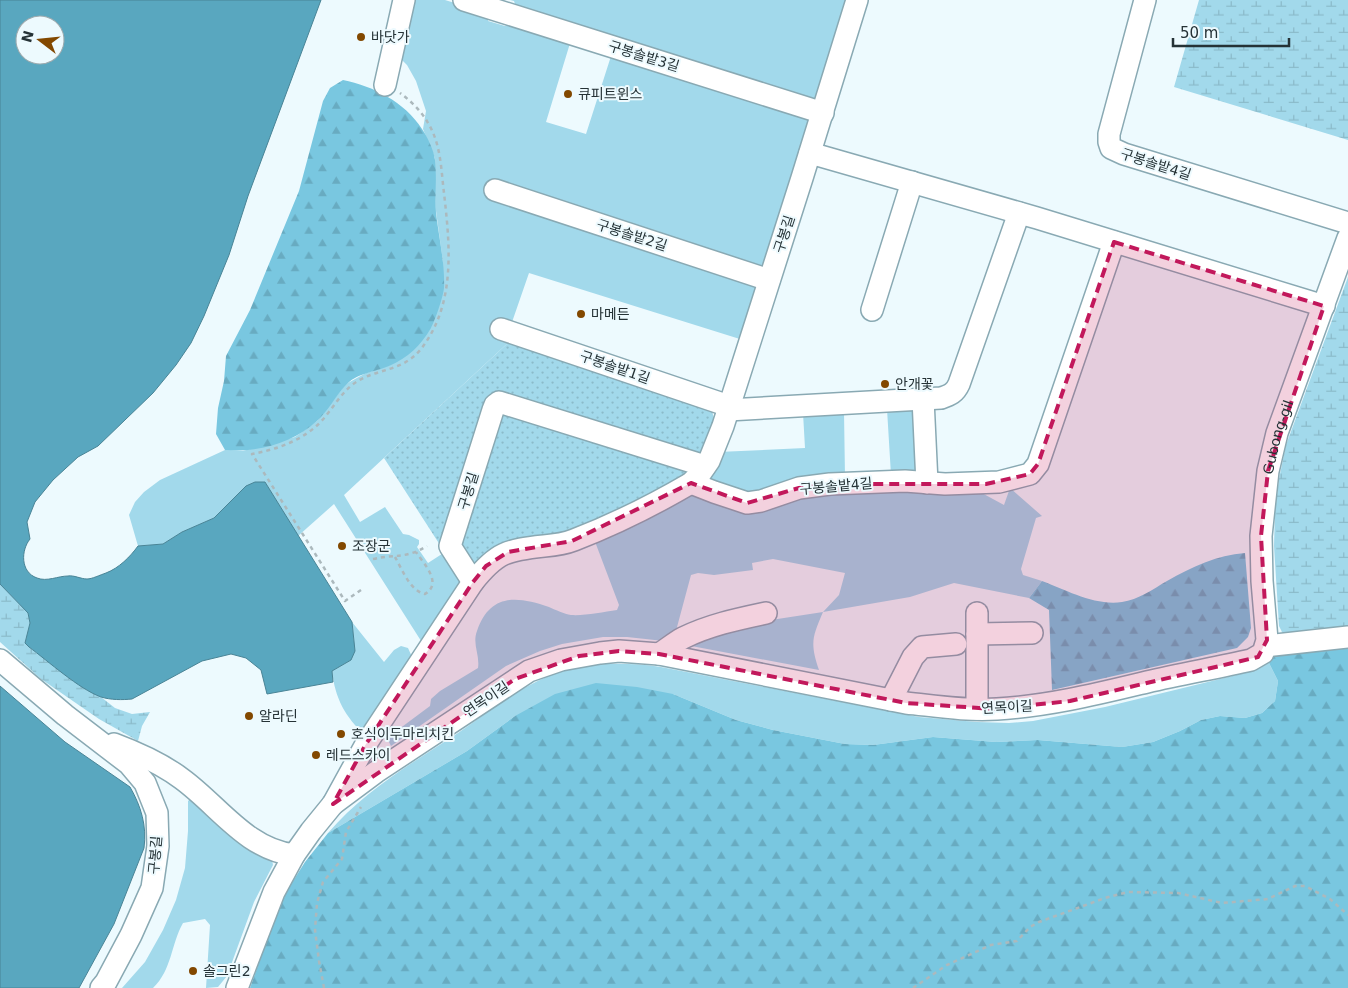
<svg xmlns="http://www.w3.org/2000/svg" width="1348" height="988" font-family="'DejaVu Sans','Noto Sans KR',sans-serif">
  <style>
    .green { fill: #a2d9eb }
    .forest { fill: url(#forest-firs) }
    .wetland { fill: url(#wetland-marsh) }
    .park { fill: url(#park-dots) }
    .water { fill: #59a7bf; stroke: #498496; fill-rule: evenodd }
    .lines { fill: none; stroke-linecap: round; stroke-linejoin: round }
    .minor-casing { stroke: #89a9b3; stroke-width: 24 }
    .path { stroke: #acb9bd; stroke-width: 2.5; stroke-dasharray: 4 4; stroke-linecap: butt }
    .minor { stroke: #fff; stroke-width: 21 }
    .marked { fill: #c2185b; fill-opacity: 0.2; stroke: #c2185b; stroke-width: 4; stroke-dasharray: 10 6; stroke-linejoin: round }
    .poi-dot { fill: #824800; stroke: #edfafe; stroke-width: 2 }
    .labels { text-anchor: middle; stroke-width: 4; stroke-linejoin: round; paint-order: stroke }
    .poi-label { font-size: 14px; fill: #253236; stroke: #edfafe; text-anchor: start }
    .street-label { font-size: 14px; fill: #253236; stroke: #edfafe }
  </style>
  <defs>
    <pattern id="forest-firs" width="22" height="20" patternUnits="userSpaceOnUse" patternTransform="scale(1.25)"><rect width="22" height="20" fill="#79c7e0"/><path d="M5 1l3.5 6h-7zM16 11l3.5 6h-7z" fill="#68abc1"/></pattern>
    <pattern id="wetland-marsh" width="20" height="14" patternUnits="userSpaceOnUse" patternTransform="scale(1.25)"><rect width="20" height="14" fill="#a2d9eb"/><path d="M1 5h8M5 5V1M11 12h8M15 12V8" fill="none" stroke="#8bbbca"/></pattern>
    <pattern id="park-dots" width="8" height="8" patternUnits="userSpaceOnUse" patternTransform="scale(1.25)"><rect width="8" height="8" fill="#a2d9eb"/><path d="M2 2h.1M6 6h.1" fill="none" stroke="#8bbbca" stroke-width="1.8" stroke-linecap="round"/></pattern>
  </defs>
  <rect width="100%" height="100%" fill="#edfafe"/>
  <path class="green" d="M409,0H445L490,14L488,21L505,26L514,22L571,40L546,122L586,134L612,53L808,114L812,123L757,283L743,340L529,273L511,325L510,341L344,495L360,522L385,507L403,534L409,535L419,540V544L417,547L428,563L445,552L460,578L461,584L423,644L334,504L298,536L265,482L228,504L214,518L182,532L163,544L138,546L129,515L135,502L144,492L160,480L225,450L243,451L295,437L317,421L346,384L366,373L390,365L443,262L436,211L435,158L423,129L426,111L416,81L407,65L397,55Z
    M510,0H849L819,100L811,103L517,10L514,1Z
    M909,407L917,415L919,466L912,474L891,475L887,409Z
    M844,412L845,477L748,497L713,484L709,473L718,452L805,448L803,413Z
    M1010,488L1042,516L1036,518L1021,569L1023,575L1042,581L1029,598L954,583L910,597L823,612C812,638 810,643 819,670L686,645L771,620L823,612L839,595L845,573L773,559L752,563L753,570L714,575L698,573L691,575L673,642L627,637H603L562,644L540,651L506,666L391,746L387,738L430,706L431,699L440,691L478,668C480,655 472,644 477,631C490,593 517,596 549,607C556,610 564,614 571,615C584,616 603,612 617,610L619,605L594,539L683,494L796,496L836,491L980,492L1004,505Z
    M352,622L384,662L394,650L401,646L408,648L413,659L365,735C345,717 335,698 332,671L351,660L354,640Z
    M1269,663L1278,681L1275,701L1262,713L1245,718L1220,716L1201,720L1180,731L1153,742L1122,747L1038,740L996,742L933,737L873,745L845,744L773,730L736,720L673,694L515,716L467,751L328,833C364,791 412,763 458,733C493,709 527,680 570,669C600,662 631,663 661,667L919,717L977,722L1009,723L1033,721L1105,707L1257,670Z
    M191,798L272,860L273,865L254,902L227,976L218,987L206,988L210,925L205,919L183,923C171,944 172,970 153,988H122L145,962L163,930L176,900L185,868L188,831V801Z"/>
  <path class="forest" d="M343,80C373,86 405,102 422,129C427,136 434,151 435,160C437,177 435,196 436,213C439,238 445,263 444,288C443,298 435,320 431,328C421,345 408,358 389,366C375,372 356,373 345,386C335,397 328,411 317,421C293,443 257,453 225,450L216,434L218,408L224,381L226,356L250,310L299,191L323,101L330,88Z
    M1245,553L1251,628L1248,637L1237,648L1052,690L1049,610L1029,598L1042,581C1066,590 1095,606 1122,602C1138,600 1153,589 1167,581C1192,567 1217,555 1245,553Z
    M1348,641V988H250L273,923L288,889L305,862L328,833L467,751L515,716L555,694L596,683L637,687L673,694L736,720L773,730L845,744L873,745L933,737L996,742L1038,740L1122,747L1153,742L1180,731L1201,720L1220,716L1245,718L1262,713L1275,701L1278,681L1269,663L1278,648Z"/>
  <path class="wetland" d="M1199,0H1348V140L1174,87Z
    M1348,277V632L1283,634L1279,626L1274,546L1275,512L1279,479L1286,445Z
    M0,584L28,613L30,623L25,643L29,647L85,689L101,697L115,708L132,714L150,712L142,726L138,741L99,719L41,679L0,642Z"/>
  <path class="park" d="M510,341L711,408L716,425L691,474L615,515L479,565L471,563L458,544L440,545L384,458Z"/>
  <path class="water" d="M0,0H321L248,196L229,255L204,316L191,343L176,365L153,393L98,446L78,457L53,480L35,502L27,522L30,539C21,550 20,572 37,578C47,582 58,576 68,576C74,575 81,579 87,579C92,579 100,575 106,573C119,568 130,557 138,546L163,544L182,532L214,518L246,486L255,482H265L352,622L355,651L351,660L332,671L333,682L267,694L261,670L246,658L231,654L202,661L132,699C122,700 111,700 101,697C79,689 48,661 29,647L25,643L30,623L28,613L0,584ZM25,25H55V55H25Z
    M0,686L65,742L130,787C141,806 147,826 144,848L114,924L79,988H0Z"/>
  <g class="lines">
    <defs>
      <g id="minor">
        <path d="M464,0L823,113"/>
        <path d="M1145,0L1109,134V142L1111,148L1124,154L1348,223"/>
        <path d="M385,85L404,0"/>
        <path d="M810,153L1037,218L1324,306"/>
        <path d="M495,190L769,280"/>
        <path d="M872,310L912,182"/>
        <path d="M501,329L729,406"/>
        <path d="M923,399L927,483"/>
        <path d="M728,410L941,398C950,395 955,393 959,384L1019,213"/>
        <path d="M691,483L714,492L747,503L761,501L799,488L830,484L905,481L945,484L999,482L1030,474L1038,464L1114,242"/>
        <path d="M473,582L450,546L493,410L495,405L499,402L705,466"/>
        <path d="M977,613V709"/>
        <path d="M977,634L1032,633"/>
        <path d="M1266,646L1348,637"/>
        <path d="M659,654C667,649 674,643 683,638C709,625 738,619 766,613"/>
        <path d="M0,660L65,715L129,764L145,783L157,813L158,846L152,888L131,935L106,982L101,988"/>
        <path d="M891,700L913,657L922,647L956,644"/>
        <path d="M114,744C138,753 161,763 182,779C219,806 246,849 294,855"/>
        <path id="s1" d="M333,804L376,772L529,671L561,660L600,653L619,651L659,654L906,703C936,706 966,711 997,709C1049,706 1097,694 1147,682C1181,674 1216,668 1251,660L1263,653L1267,640L1262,581L1261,536L1268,471L1277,433L1348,238"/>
        <path d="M237,988L274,892L294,855L311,831L333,804L366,744L473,582C497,552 507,550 544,546C555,545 564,544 574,540C613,525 655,504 691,483L700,474L709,461L723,426L802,178L857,0"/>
      </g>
    </defs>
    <use href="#minor" class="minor-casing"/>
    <path class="path" d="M395,557C402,569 410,591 425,594C443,583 424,564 416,552
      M373,559C395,554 406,559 427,546
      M361,590L345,601L252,454C279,449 307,439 325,417C334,406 341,394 352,385C373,368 402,373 421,349C456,304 450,246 444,193C441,169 441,144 428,123C422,112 411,101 400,93
      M324,988L319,961L315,930L317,903L323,882L342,859L346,832L361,807
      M913,988L947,965L991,945L1017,941L1030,927L1039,922L1105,898L1128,892L1178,893L1222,903L1268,899L1295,886H1305L1330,899L1348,915"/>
    <use href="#minor" class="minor"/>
  </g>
  <path class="marked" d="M1114,242L1324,306L1268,471L1261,536L1267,640L1258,657L1070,701L994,709L906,703L659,654L619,651L579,656L515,679L333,804L366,744L473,582L486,566L508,552L572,541L691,483L747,503L799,488L830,484H986L1030,474L1038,464Z"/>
  <g class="poi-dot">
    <circle cx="361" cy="37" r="5"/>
    <circle cx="568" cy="94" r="5"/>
    <circle cx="581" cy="314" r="5"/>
    <circle cx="885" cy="384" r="5"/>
    <circle cx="342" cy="546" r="5"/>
    <circle cx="249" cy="716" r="5"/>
    <circle cx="341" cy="734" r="5"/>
    <circle cx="316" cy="755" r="5"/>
    <circle cx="193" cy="971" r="5"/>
  </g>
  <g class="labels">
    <g class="poi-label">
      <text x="371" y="42">바닷가</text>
      <text x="578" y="99">큐피트윈스</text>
      <text x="591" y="319">마메든</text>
      <text x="895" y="389">안개꽃</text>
      <text x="352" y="551">조장군</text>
      <text x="259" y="721">알라딘</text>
      <text x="351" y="739">호식이두마리치킨</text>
      <text x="326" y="760">레드스카이</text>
      <text x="203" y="976">솔그린2</text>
    </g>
    <g class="street-label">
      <text transform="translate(644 56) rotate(17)" y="5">구봉솔밭3길</text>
      <text transform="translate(1156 164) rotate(18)" y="5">구봉솔밭4길</text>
      <text transform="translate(784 234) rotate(-72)" y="5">구봉길</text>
      <text transform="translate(632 235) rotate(18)" y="5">구봉솔밭2길</text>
      <text transform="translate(615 367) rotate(19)" y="5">구봉솔밭1길</text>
      <text dy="5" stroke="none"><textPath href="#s1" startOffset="1204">Gubong-gil</textPath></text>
      <text transform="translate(836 486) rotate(-5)" y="5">구봉솔밭4길</text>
      <text transform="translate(468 491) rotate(-73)" y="5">구봉길</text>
      <text transform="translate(486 699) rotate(-34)" y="5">연목이길</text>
      <text transform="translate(1007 707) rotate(-3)" y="5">연목이길</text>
      <text transform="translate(155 855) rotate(-85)" y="5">구봉길</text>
    </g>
  </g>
  <g transform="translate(40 40) rotate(286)"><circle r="24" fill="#edfafe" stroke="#9daaae"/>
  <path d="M0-4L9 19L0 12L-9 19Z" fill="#824800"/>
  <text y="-8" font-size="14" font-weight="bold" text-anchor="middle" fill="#253236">N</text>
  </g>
  <path d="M1173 38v8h116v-8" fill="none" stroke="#253236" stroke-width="2.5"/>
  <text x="1180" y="38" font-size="15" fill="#253236" stroke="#edfafe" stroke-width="4" paint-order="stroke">50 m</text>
</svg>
